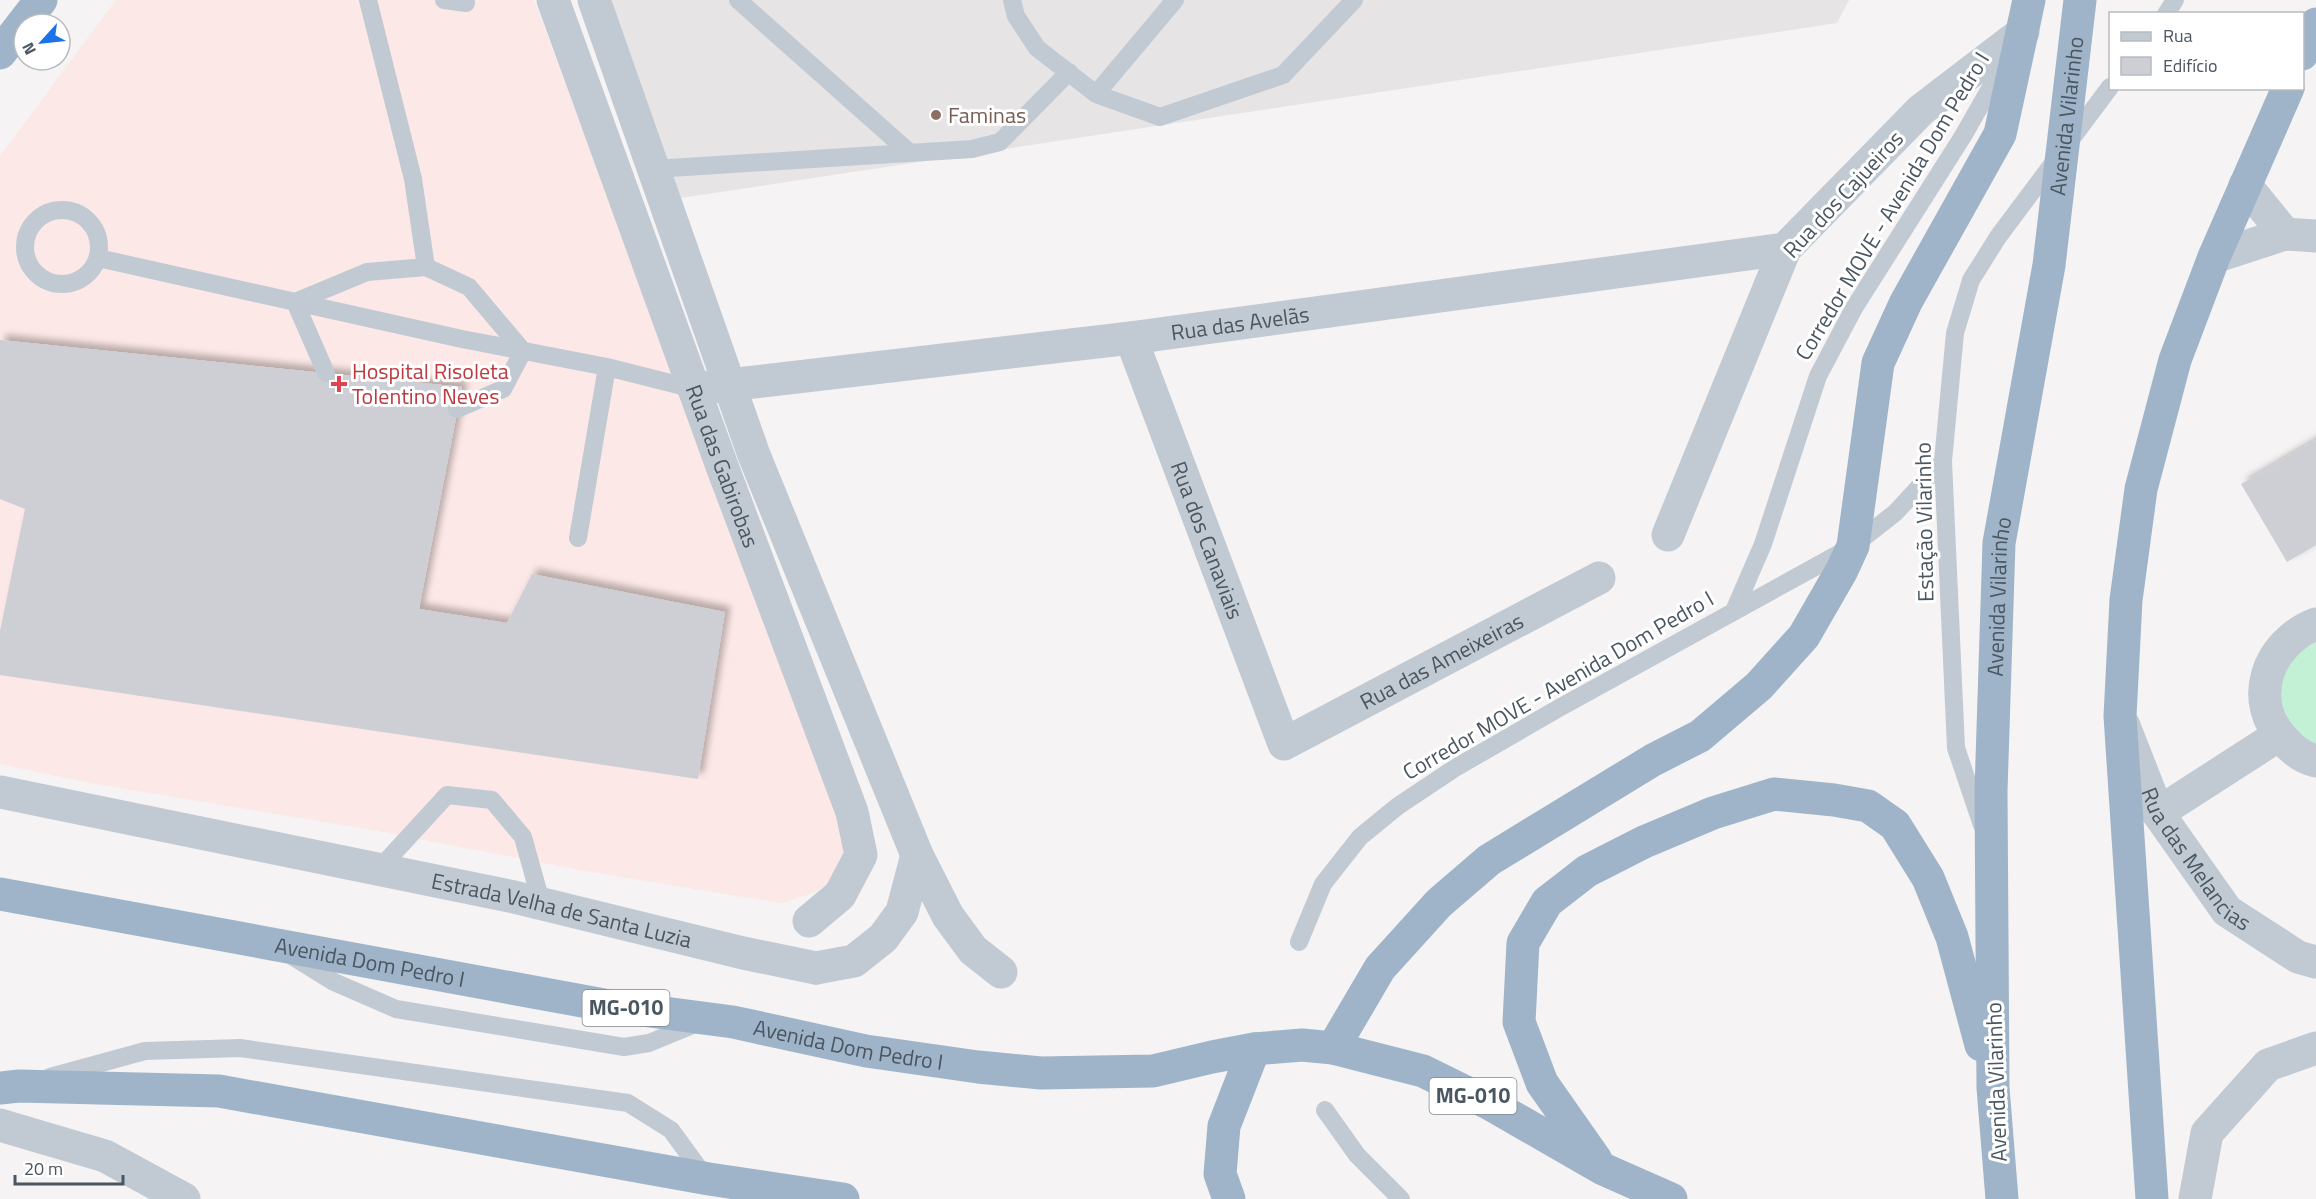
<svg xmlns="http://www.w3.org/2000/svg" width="2316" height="1199" font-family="'Titillium Web',sans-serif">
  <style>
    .education { fill: #e6e4e5 }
    .medical { fill: #fce8e6 }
    .green { fill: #c3f1d5 }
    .building { fill: #cdcfd5; filter: url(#shadow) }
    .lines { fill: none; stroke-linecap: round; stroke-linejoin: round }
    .service { stroke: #c1cad2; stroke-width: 18 }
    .minor { stroke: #c1cad2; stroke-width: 33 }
    .tertiary { stroke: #c1cad2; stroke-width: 33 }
    .trunk { stroke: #9fb4c9; stroke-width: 33 }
    .education-dot { fill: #8d6e63; stroke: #fff; stroke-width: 2 }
    .health-dot { fill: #e0444e; stroke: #fff; stroke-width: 2 }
    .labels { text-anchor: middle; stroke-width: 6; stroke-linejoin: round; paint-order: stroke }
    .shield { fill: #fff; stroke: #808990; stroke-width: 1.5 }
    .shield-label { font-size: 21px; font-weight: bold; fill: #4a5661 }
    .education-label { font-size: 22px; fill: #785e54; stroke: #fff; text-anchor: start }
    .street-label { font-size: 22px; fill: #4a5661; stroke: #fff }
    .health-label { font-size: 22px; fill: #be3a42; stroke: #fff; text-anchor: start }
  </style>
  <defs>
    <filter id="shadow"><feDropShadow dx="5.5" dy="-5.5" stdDeviation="3" flood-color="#0004"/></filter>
  </defs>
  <rect width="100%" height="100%" fill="#f5f3f3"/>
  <path class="education" d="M606,0H1849L1837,23L681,198Z"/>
  <path class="medical" d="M116,0H534L850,846L828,884L813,893L781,903L585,871L378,831L90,783L0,764V156Z"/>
  <path class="green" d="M2316,642V745C2283,726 2267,686 2296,655C2302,649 2310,646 2316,642Z"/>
  <path class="building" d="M0,340L462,387L419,609L507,623L532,574L725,612L698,779L0,675V631L25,509L0,499Z
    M2316,440V545L2287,562L2241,484Z"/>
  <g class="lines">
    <path class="service" d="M368,0L413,179L426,267
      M444,0L466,3
      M738,0L910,153
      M1012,0L1016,16L1037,48L1096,94L1160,117L1283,75L1354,0
      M2166,14L2175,0
      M1096,94L1175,0
      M654,169L972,149L1000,142L1069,72
      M25 247a37 37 0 1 1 74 0a37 37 0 1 1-74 0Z
      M98,258L462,339L607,367L694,389
      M326,373L295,302L367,272L426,267L469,287L523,351L503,389L457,409
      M578,538L607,367
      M1734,611L1763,544L1818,376L1854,308L1963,136L2007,59
      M1982,825L1956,748L1943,461L1955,333L1971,280L1998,237L2110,87
      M379,869L447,795L492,800L523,837L540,898
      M1299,942L1323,884L1360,837L1398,806L1455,768L1559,708L1853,546L1895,513L1943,461
      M292,956L334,982L396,1009L624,1047L649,1043L700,1022
      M50,1077L145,1051L240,1048L628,1103L671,1130L706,1178
      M1325,1110L1357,1155L1401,1199"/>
    <g class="minor">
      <path id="s1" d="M553,0L722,466L852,812L861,855L840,895L809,921"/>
      <path d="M594,0L754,455L917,855L948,916L973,950L1001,972"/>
      <path d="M2245,185L2285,234"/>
      <path d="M2214,257L2285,234L2316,236"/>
      <path id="s2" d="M1131,338L1284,744L1599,578"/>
      <path id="s3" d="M694,389L1131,338L1785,249"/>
      <path d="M1668,535L1785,249L1921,110L2023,32"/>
      <path d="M2316,624C2267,643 2246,701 2285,741C2293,750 2304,758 2316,761"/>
      <path id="s4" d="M2124,726L2158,813L2227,911L2298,957L2316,962"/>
      <path d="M2158,813L2279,735"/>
      <path d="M816,968L854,961L883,938L902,912L917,855"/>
      <path d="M0,1125L105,1156L184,1199"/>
      <path d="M2195,1199L2207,1133L2268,1065L2316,1048"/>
    </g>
    <path class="tertiary" id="s5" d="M0,792L514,897L743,953L816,968"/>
    <g class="trunk">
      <path d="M0,53L41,0"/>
      <path d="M2302,54L2316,24"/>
      <path id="s6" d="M0,894L604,1005L733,1022L866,1051L978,1067L1041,1073L1153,1071L1212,1057L1254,1049L1302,1045L1333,1048L1423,1071L1490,1104L1603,1169L1671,1199"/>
      <path d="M1333,1048L1380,968L1439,903L1489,860L1653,760L1700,736L1759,686L1804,636L1842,570L1853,546L1878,363L1906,302L2000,134L2029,0"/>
      <path d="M0,1088L19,1086L219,1091L709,1179L843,1199"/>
      <path d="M1596,1160L1542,1083L1519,1022L1523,943L1547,902L1587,871L1644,842L1713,813L1774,794L1834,800L1868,806L1895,825L1928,878L1952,937L1981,1045"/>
      <path d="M1229,1199L1220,1174L1224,1126L1254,1049"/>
      <path id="s7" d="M2002,1199L1993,1088L1991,791L1999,543L2049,265L2080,0"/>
      <path d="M2152,1199L2120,716L2126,600L2141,489L2175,360L2214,257L2288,88"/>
    </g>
  </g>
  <circle class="education-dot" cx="936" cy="115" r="6"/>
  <path class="health-dot" d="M336 375h6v6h6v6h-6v6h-6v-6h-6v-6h6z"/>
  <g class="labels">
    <g class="shield">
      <rect x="582.5" y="990" width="87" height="36" rx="4.5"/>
      <rect x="1429.5" y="1078" width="87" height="36" rx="4.5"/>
    </g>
    <g class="shield-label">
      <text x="626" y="1015">MG-010</text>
      <text x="1473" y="1103">MG-010</text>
    </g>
    <g class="education-label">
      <text x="948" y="123">Faminas</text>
    </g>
    <g class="street-label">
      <text dy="8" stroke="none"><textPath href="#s7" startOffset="1089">Avenida Vilarinho</textPath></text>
      <text transform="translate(1843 194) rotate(-47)" y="8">Rua dos Cajueiros</text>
      <text transform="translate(1892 206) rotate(-59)" y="8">Corredor MOVE - Avenida Dom Pedro I</text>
      <text dy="8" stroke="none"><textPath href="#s3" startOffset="550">Rua das Avelãs</textPath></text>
      <text dy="8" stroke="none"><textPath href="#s1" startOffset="496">Rua das Gabirobas</textPath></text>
      <text transform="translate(1924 522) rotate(-91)" y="8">Estação Vilarinho</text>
      <text dy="8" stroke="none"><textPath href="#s2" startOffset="216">Rua dos Canaviais</textPath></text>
      <text dy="8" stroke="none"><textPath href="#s7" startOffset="603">Avenida Vilarinho</textPath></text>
      <text dy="8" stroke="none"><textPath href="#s2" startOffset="612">Rua das Ameixeiras</textPath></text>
      <text transform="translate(1558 685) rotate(-30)" y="8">Corredor MOVE - Avenida Dom Pedro I</text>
      <text dy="8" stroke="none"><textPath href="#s4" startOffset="153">Rua das Melancias</textPath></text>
      <text dy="8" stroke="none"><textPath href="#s5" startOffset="574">Estrada Velha de Santa Luzia</textPath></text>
      <text dy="8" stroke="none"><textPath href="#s6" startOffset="376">Avenida Dom Pedro I</textPath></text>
      <text dy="8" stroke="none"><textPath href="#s6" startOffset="862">Avenida Dom Pedro I</textPath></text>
      <text transform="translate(1996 1082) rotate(-92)" y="8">Avenida Vilarinho</text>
    </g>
    <g class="health-label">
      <text x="352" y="379">Hospital Risoleta<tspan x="352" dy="25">Tolentino Neves</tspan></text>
    </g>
  </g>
  <rect x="2109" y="12" width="195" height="78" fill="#ffffff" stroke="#b7bbc0" stroke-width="1.5"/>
  <rect x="2121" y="32" width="30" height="9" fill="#c1cad2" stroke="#b7bbc0" stroke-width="1.5"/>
  <text x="2163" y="42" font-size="18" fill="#4a5661">Rua</text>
  <rect x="2121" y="57" width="30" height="18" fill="#cdcfd5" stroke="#b7bbc0" stroke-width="1.5"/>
  <text x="2163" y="72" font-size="18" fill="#4a5661">Edifício</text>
  <g transform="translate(42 42) rotate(243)"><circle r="28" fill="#ffffff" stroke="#b7bbc0" stroke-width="1.5"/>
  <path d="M0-4.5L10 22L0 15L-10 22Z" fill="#1a73e8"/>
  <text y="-9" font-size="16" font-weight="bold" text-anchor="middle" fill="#4a5661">N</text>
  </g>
  <path d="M15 1175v9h108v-9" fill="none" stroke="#4a5661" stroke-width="3"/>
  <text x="24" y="1175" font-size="18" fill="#4a5661" stroke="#ffffff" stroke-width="4.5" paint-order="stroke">20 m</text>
</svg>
